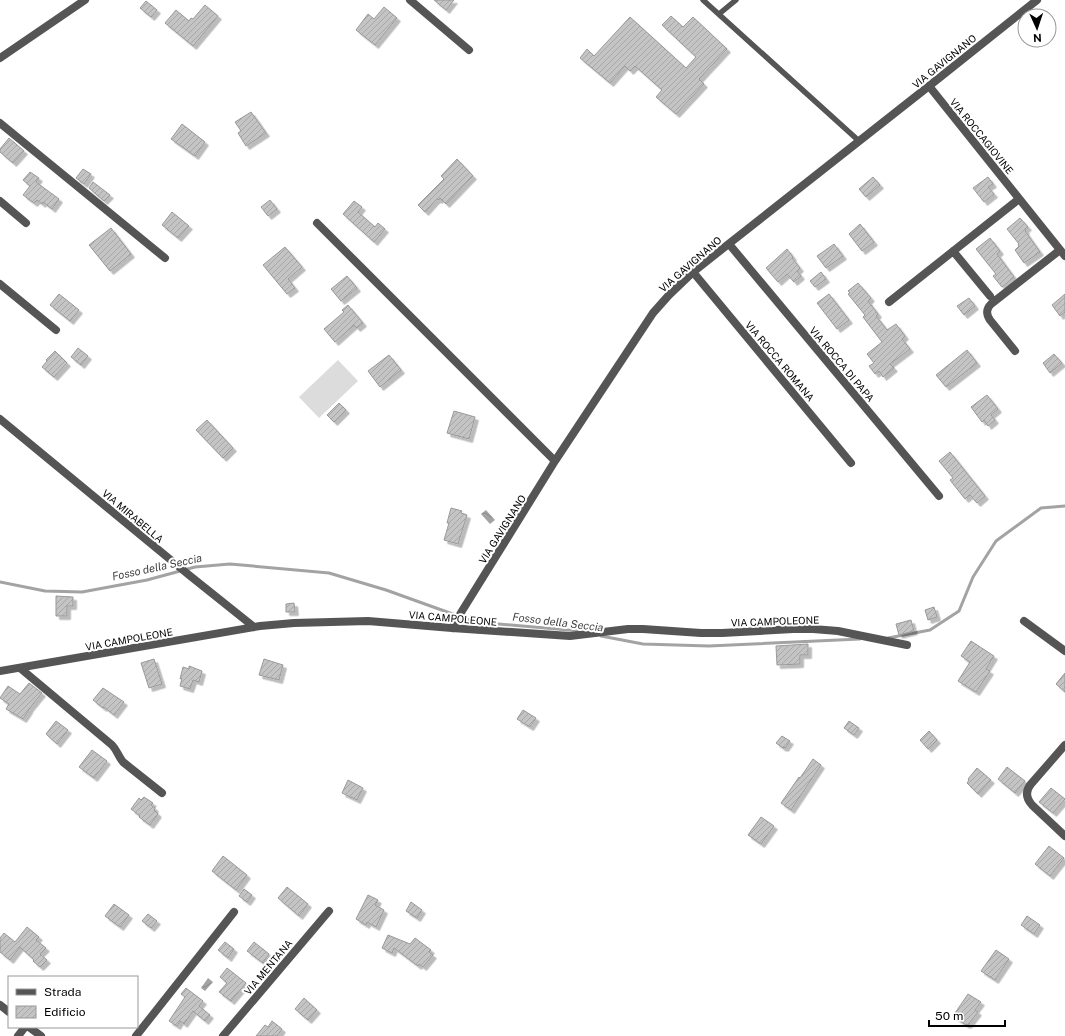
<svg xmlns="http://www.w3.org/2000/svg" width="1065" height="1036" font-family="'Public Sans',sans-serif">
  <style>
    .grass { fill: #dcdcdc }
    .water { fill: url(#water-waves) }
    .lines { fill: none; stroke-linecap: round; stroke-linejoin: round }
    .stream { stroke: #a3a3a3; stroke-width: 3 }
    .building { fill: url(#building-hatch); stroke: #999; filter: url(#shadow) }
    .lane { stroke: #555; stroke-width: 5.5 }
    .street { stroke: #555; stroke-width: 8 }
    .labels { text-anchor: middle; stroke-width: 4; stroke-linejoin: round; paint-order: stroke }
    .street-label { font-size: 10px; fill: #000; stroke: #fff }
    .water-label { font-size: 11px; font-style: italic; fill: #444; stroke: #fff }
  </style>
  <defs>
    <pattern id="water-waves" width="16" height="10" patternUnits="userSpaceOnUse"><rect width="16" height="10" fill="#a3a3a3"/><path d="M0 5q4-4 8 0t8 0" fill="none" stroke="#8b8b8b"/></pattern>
    <pattern id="building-hatch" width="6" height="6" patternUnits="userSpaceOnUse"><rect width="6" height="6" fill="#c4c4c4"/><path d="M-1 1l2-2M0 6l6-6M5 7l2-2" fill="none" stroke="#a7a7a7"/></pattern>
    <filter id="shadow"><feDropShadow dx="3.5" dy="3.5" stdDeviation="0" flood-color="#0004"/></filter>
  </defs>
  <rect width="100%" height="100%" fill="#fff"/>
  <path class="grass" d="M338,360L358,381L319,418L299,397Z"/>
  <path class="water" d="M486,510L495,520L490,524L481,514Z
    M208,978L213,982L205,991L201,988Z"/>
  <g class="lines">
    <path class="stream" d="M0,582L45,591L82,592L147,580L195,567L230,564L329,573L386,590L475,622L580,631
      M601,636L643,644L709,646L860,639
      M888,638L930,630L959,611L973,577L996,541L1041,508L1065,506"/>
  </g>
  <path class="building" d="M434,0H454L446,10Z
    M146,1L157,10L151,17L140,8Z
    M205,5L218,16L193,46L165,23L176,10L189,21L191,18L193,19Z
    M384,7L397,18L375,45L356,30L368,14L374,19Z
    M671,16L683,27L693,17L727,49L699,79L704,84L676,114L656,97L662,90L635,66L630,71L625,66L610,83L580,58L587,49L594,56L630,17L686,68L696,57L662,25Z
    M251,112L266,133L246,146L238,133L241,131L235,122Z
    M182,124L205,142L195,156L171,139Z
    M9,138L24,151L13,163L0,152V149Z
    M457,159L473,176L446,204L440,198L439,200L437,199L425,212L418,205L444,179L441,176Z
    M83,169L91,174L84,184L76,178Z
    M30,172L39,178L36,182L59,199L52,209L43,202L42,204L37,200L34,203L23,195L30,186L23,180Z
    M873,177L880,185L866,197L859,189Z
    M988,177L993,184L988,187L994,194L984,202L973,188Z
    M93,182L110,195L104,201L89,188Z
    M270,200L277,209L268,216L261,207Z
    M354,201L362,207L358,212L375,227L378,223L385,229L374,242L343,214Z
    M172,212L189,226L178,238L162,225Z
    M1020,218L1028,227L1025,229L1026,231H1025L1040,252L1024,263L1015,250L1019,246L1018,244H1019L1007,229Z
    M860,224L874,242L862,251L849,234Z
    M111,228L131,254L110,271L89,245Z
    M990,238L1000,251L997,254L1014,277L1002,287L993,276L996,274L976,249Z
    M834,244L843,256L826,268L817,256Z
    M285,247L302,267L288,279L295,288L287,294L263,265Z
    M787,249L793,257L792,258L800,268L797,271L801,276L794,282L787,274L778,282L766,268Z
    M821,272L826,279L815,287L810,281Z
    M347,276L357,288L341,301L331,289Z
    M858,283L871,298L868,301L878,314L876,316L887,330L896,324L905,336L902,339L910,349L890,364L894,368L883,377L879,371L875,374L869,366L874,363L867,354L882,342L863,317L865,315L848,294L850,293L848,291Z
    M59,294L79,310L70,321L50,305Z
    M829,294L849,320L837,329L817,303Z
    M1065,294V312L1060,316L1052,305Z
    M969,298L975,306L964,315L957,306Z
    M348,305L363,323L357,328L354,325L335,342L324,329L344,312L342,310Z
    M78,348L88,356L81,365L71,357Z
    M967,350L977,363L946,387L936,375Z
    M55,351L67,363L54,377L42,367L47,361L46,360Z
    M1054,354L1062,363L1050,373L1043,363Z
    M389,355L401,370L380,387L368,371Z
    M987,395L998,409L991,415L995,420L988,426L984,420L982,422L971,407Z
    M339,403L346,410L334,422L327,415Z
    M454,411L475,417L469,439L447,433Z
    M207,420L233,448L223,458L196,430Z
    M950,452L985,496L977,503L970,495L965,499L950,480L953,478L939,461Z
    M451,508L462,511L461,513L467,515L458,544L444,540L449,523H447Z
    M56,596L73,597V606H67V616H56Z
    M294,603L295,612H286V604Z
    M934,607L937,617L928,620L925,610Z
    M911,620L914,631L899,635L896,624Z
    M971,641L994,656L986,669L990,671L976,692L958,681L970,662L961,656Z
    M808,644V655H800V664L777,665L776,646Z
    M154,659L162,684L149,688L141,663Z
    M264,659L283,665L279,680L259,675Z
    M189,666L202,671L199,682L193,680L190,689L180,686L182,678L180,679L183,667L189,669Z
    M1065,673V692L1056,684Z
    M29,683L42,693L29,709V710L23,719L6,709L9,704L0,698L8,686L20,694Z
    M103,688L124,702L114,715L104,707L103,708L93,700Z
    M523,710L536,718L530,727L517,719Z
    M56,721L68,730L57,744L46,734Z
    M849,721L859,728L854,735L844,728Z
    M929,731L937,740L928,749L920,740Z
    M782,736L790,741L785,748L784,747L783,748L776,743Z
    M92,750L107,761L94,778L79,767Z
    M813,759L821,765L791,810L781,803L799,777L800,778Z
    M1007,767L1025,781L1015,793L998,779Z
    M977,768L991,780L978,794L967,783L969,780L968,779Z
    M348,780L363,788L357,800L342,793Z
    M1051,788L1065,799L1053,813L1039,802Z
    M144,797L153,803L151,805L155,808L154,810L158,814L150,825L139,817L140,816L131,809L139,798L141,800Z
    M761,817L774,826L761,844L748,835Z
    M1049,846L1064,858L1050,876L1035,864Z
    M223,856L247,875L236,890L212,871Z
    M287,887L308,904L299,916L278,898Z
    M244,889L252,895L247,902L239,896Z
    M368,895L378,900L375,905L384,910L376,927L367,922L366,925L356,919Z
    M411,902L422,910L417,918L406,911Z
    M114,904L129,915L120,927L105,916Z
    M148,914L157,921L151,928L142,921Z
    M1027,916L1040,925L1034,934L1021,925Z
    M27,927L39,937L36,940L46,948L40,954L47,960L40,967L33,961L34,960L20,947L10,960L0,952V938L4,933L15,942Z
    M388,935L410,944L415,938L431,950L429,952L433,955L423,967L419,964L418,966L394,948L392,953L382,948Z
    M225,942L234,949L228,958L218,950Z
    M254,942L269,954L263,963L247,951Z
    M996,950L1009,959L995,980L981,971Z
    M227,968L246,983L231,1001L219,992L227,983L220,977Z
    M186,988L203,1001L199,1006L210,1015L205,1021L193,1011L184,1024L180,1021L177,1026L169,1021L185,997L181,994Z
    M968,994L981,1002L975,1010L978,1012L968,1025L966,1024V1025L953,1016Z
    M304,998L317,1010L308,1020L295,1009Z
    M272,1021L282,1029L277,1036H256L265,1025L268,1027Z"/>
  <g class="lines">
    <path class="lane" d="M703,0L859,141
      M719,14L736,0"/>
    <path class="street" d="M410,0L469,50
      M0,58L85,0
      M929,86L1065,256
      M0,123L165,258
      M0,201L26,223
      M317,223L555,461
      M729,244L939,496
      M953,251L990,296
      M693,272L851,463
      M0,284L56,330
      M889,302L1019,199
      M1015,351L990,320C986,314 986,309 991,304L1060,250
      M0,419L189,575L254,627
      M1024,621L1065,651
      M452,628L462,611L555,461L653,313L669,295L693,272L929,86L1037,0
      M20,668L112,745C117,750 118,756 123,762L162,793
      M0,671L260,626L294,623L368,621L452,628L570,636L628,629H643L701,633H722L793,629H813L838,631L907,645
      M1065,745L1031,784C1025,791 1026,798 1032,805L1065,836
      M0,1005L9,1012
      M29,1027L41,1036
      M18,1036L25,1027
      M136,1036L234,912
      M223,1036L329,911"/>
  </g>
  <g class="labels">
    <g class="street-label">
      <text transform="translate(944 61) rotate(-39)" y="4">VIA GAVIGNANO</text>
      <text transform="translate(982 136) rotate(51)" y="4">VIA ROCCAGIOVINE</text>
      <text transform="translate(690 264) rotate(-41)" y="4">VIA GAVIGNANO</text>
      <text transform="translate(780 361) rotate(50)" y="4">VIA ROCCA ROMANA</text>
      <text transform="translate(842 364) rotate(50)" y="4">VIA ROCCA DI PAPA</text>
      <text transform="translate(133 516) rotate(40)" y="4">VIA MIRABELLA</text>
      <text transform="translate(502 529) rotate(-58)" y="4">VIA GAVIGNANO</text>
      <text transform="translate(453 618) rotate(5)" y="4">VIA CAMPOLEONE</text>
      <text transform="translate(775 621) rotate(-2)" y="4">VIA CAMPOLEONE</text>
      <text transform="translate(129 639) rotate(-10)" y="4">VIA CAMPOLEONE</text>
      <text transform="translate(268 967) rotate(-50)" y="4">VIA MENTANA</text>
    </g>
    <g class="water-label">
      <text transform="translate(157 567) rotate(-12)" y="4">Fosso della Seccia</text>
      <text transform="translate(558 622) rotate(7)" y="4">Fosso della Seccia</text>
    </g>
  </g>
  <rect x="8" y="976" width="130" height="52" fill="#ffffff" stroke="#999999"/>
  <rect x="16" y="989" width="20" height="6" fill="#555555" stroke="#999999"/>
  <text x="44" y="996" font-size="12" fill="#000000">Strada</text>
  <rect x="16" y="1006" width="20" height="12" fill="url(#building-hatch)" stroke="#999999"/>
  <text x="44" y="1016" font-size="12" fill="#000000">Edificio</text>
  <g transform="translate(1037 28) rotate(177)"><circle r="19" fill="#ffffff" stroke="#999999"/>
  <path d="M0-3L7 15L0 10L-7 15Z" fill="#000000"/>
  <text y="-6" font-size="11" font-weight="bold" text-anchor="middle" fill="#000000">N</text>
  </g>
  <path d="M929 1020v6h76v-6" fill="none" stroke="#000000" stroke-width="2"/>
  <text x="935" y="1020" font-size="12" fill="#000000" stroke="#ffffff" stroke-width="3" paint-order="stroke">50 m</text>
</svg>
